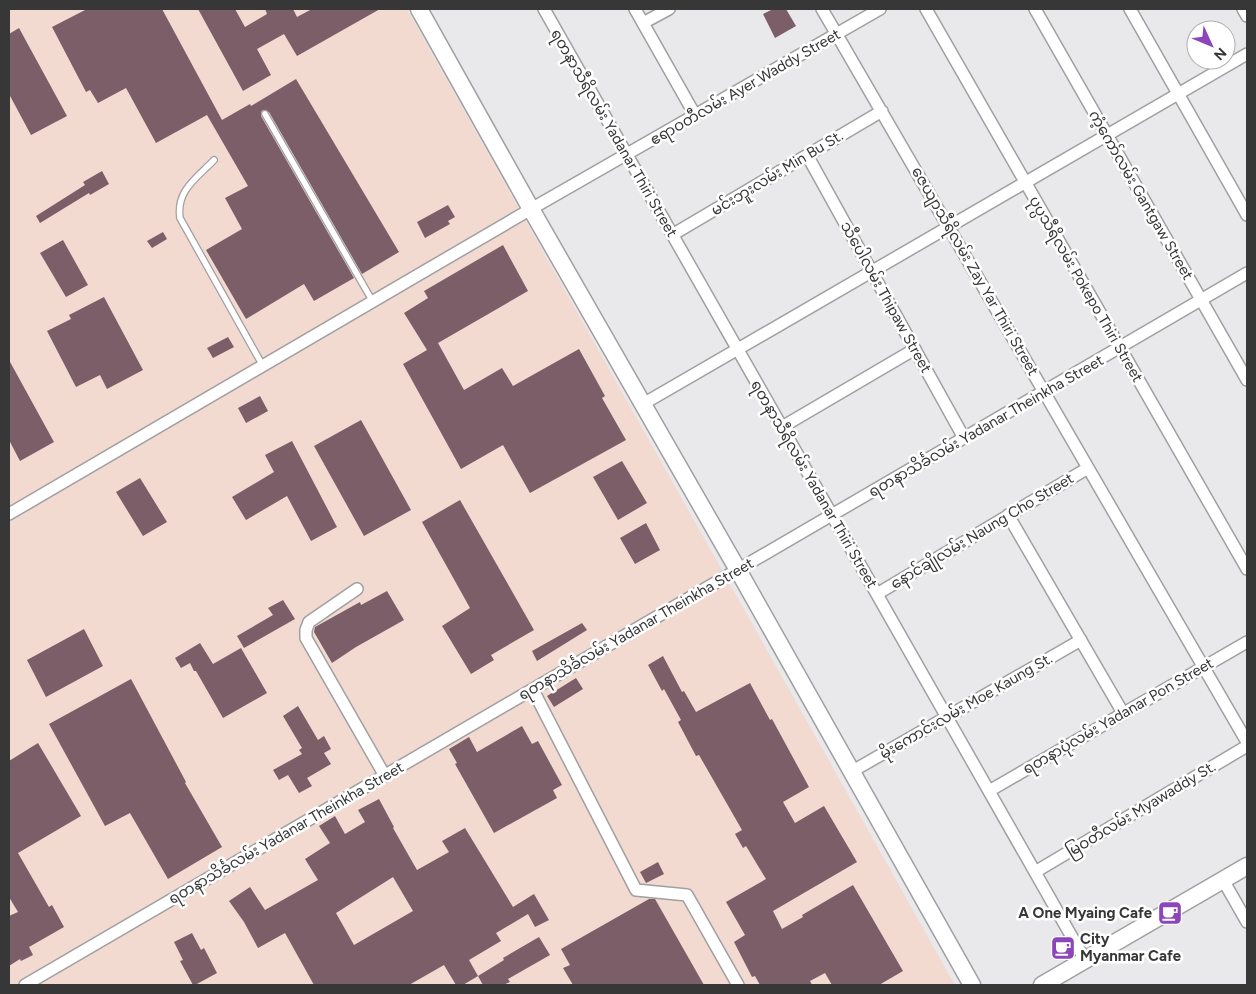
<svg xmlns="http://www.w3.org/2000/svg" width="1256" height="994" font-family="Figtree,'Noto Sans Myanmar',sans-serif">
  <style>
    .industrial { fill: #f2dad1 }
    .building { fill: #7b5e68; fill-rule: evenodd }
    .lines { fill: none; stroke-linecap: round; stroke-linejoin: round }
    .lane-casing { stroke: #a0a0a2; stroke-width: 8 }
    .street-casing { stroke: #a0a0a2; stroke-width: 14 }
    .secondary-casing { stroke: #a0a0a2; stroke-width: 19 }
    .lane { stroke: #fff; stroke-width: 5.5 }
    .street { stroke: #fff; stroke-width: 11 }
    .secondary { stroke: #fff; stroke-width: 16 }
    .labels { text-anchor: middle; stroke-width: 5; stroke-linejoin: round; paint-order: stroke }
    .street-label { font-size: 15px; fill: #373737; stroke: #fff }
    .poi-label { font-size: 15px; font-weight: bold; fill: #373737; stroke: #fff; text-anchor: end }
  </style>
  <rect width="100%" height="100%" fill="#e9e9eb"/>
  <path class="industrial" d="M9,9H407L955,985H9Z"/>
  <path class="building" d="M87,9H162L222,120L250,104L251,106L296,79L399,252L362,274L269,112L263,110L261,112V116L354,278L314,301L304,284L246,319L206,250L242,229L225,198L248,186L207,115L156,143L126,88L98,103L90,90L86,92L52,27Z
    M198,9H235L245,27L267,14L265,9H293L297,17L312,9H380L297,56L284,34L257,49L271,75L243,91Z
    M773,9H786L796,26L775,38L763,14Z
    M19,28L67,116L31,135L9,94V34Z
    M102,171L109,184L90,195L89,193L40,223L36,216L85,185L83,182Z
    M448,205L455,217L448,221L450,224L425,238L417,222Z
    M163,232L167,239L152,248L147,241Z
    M63,240L88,285L66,297L40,253Z
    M503,245L528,291L438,343L464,390L502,368L513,386L579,349L605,396L602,398L626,440L530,493L503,445L461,469L403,364L427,350L404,313L428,298L424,291Z
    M104,297L143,370L107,389L100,375L76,387L47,331L71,319L69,315Z
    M228,337L234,347L213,358L207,348Z
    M9,360L54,442L20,461L9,440Z
    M260,396L268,411L246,423L238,408Z
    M361,420L411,510L364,536L314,446Z
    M292,441L337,527L311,541L287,496L246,520L232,497L274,472L265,455Z
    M622,461L647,503L618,520L593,477Z
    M140,478L167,522L143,536L116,492Z
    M460,500L534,630L491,655L494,660L471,674L442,626L470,608L422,522Z
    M646,523L660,550L635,564L620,538Z
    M387,591L404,620L356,647L332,663L314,632L315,627L360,602L361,605Z
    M283,600L295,619L244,648L237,636L273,615L268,608Z
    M582,623L587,630L537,661L532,651Z
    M84,629L103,666L46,697L27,660Z
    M200,643L213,664L241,648L267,693L223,718L196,671H194L190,663L181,668L175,658Z
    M663,656L682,692L684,691L696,712L750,683L770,720L772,719L809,787L783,802L795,823L824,806L857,862L773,911L782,929L803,917L802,915L853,885L903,971L879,985H832L825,973L810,981L812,985H760L755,976L752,977L734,942L745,935L726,902L766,879L746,846L743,848L735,834L742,830L699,755L696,756L678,722L681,720L664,689L662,691L648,665Z
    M576,678L583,689L554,707L547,696Z
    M131,679L186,782L185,783L222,847L168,879L130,813L105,826L49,724Z
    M298,706L318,740L324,736L331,749L324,753L331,764L307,778L312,786L299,793L288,775L279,780L273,770L302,754L299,750L302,748L283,716Z
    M522,726L532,744L538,741L562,785L553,790L557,798L494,833L455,764L457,763L449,749L469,737L477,752Z
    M38,743L81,816L18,853L49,907L52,905L64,927L29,947L33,955L21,961L20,959L9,966V916L18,912L9,897V761Z
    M379,799L394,827L393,828L417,870L449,852L442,841L465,828L513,907L534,894L549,920L535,927L528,914L496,933L501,941L469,960L478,976L463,985H456L444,965L409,985H314L285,933L258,948L244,922L229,901L250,887L265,910L318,880L305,859L330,843L319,826L335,816L345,834L365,822L358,810ZM393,877L413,911L354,945L336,913Z
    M658,862L664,874L646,883L640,872Z
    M649,899H655L704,985H573L563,968L570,965L561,949Z
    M192,933L201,950L204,948L217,973L195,985H193L180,961L183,960L174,942Z
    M539,937L550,955L508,979L510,982L503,985H483L478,976L504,960L503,958Z"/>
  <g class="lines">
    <defs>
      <path id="lane" d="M265,114L373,302
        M214,160C197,178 176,190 180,218L263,366"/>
      <path id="street" d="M544,9L1085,960
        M635,9L695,115
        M822,9L1247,742
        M926,9L1247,569
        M1035,9L1247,380
        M1130,9L1247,215
        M1243,9L1247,16
        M643,23L669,9
        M807,155L964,438
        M672,235L882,111
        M643,404L1247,54
        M782,427L915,349
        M9,514L531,209L880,9
        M1008,515L1123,713
        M357,589L309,622L306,630V638L385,776
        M877,594L1088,468
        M533,690L636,890L687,895L738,985
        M851,772L1081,640
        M989,791L1247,642
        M1035,872L1247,746
        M1223,880L1247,922
        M25,985L1247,273"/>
      <path id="secondary" d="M419,9L531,209L738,570L972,985
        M1042,985L1247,866"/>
    </defs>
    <use href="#lane" class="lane-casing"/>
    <use href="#street" class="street-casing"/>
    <use href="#secondary" class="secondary-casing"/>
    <use href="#lane" class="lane"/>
    <use href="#street" class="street"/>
    <use href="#secondary" class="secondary"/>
  </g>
  <defs>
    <symbol id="cafe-square" viewBox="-11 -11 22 22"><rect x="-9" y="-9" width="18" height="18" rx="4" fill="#8c46b9" stroke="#fff"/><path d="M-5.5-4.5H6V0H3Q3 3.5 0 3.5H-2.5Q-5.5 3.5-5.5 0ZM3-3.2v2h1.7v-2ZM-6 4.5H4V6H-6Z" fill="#fff"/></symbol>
  </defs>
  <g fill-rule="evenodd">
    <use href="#cafe-square" x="1156" y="899" width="28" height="28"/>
    <use href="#cafe-square" x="1049" y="934" width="28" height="28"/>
  </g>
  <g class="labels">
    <g class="street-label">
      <text transform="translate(745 87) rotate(-30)" y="5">ဧရာဝတီလမ်း Ayer Waddy Street</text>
      <text transform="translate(614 133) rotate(60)" y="5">ရတနာသီရိလမ်း Yadanar Thiri Street</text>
      <text transform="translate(777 173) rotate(-31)" y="5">မင်းဘူးလမ်း Min Bu St.</text>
      <text transform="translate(1141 195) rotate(60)" y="5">ကံ့ကော်လမ်း Gantgaw Street</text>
      <text transform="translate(975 271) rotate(60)" y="5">ဇေယျာသီရိလမ်း Zay Yar Thiri Street</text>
      <text transform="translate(1086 289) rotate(60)" y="5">ပုပ္ပသီရိလမ်း Pokepo Thiri Street</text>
      <text transform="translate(886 297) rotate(61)" y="5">သီပေါလမ်း Thipaw Street</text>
      <text transform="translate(986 426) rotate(-30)" y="5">ရတနာသိင်္ခလမ်း Yadanar Theinkha Street</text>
      <text transform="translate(814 484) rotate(60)" y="5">ရတနာသီရိလမ်း Yadanar Thiri Street</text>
      <text transform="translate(982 531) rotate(-31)" y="5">နောင်ချိုလမ်း Naung Cho Street</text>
      <text transform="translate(636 629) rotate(-30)" y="5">ရတနာသိင်္ခလမ်း Yadanar Theinkha Street</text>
      <text transform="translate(966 706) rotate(-30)" y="5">မိုးကောင်းလမ်း Moe Kaung St.</text>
      <text transform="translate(1118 716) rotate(-30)" y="5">ရတနာပုံလမ်း Yadanar Pon Street</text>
      <text transform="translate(1141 809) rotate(-31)" y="5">မြဝတီလမ်း Myawaddy St.</text>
      <text transform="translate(286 833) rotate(-30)" y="5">ရတနာသိင်္ခလမ်း Yadanar Theinkha Street</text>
    </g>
    <g class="poi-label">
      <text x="1152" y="918">A One Myaing Cafe</text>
      <text x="1080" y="944" text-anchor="start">City<tspan x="1080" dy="17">Myanmar Cafe</tspan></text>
    </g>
  </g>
  <rect width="1256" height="994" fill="none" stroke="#373737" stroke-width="20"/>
  <g transform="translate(1211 45) rotate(134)"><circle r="24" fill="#ffffff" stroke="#afafaf"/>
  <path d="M0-4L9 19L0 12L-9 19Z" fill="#8c46b9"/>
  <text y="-8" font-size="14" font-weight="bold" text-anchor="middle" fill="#373737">N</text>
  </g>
</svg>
